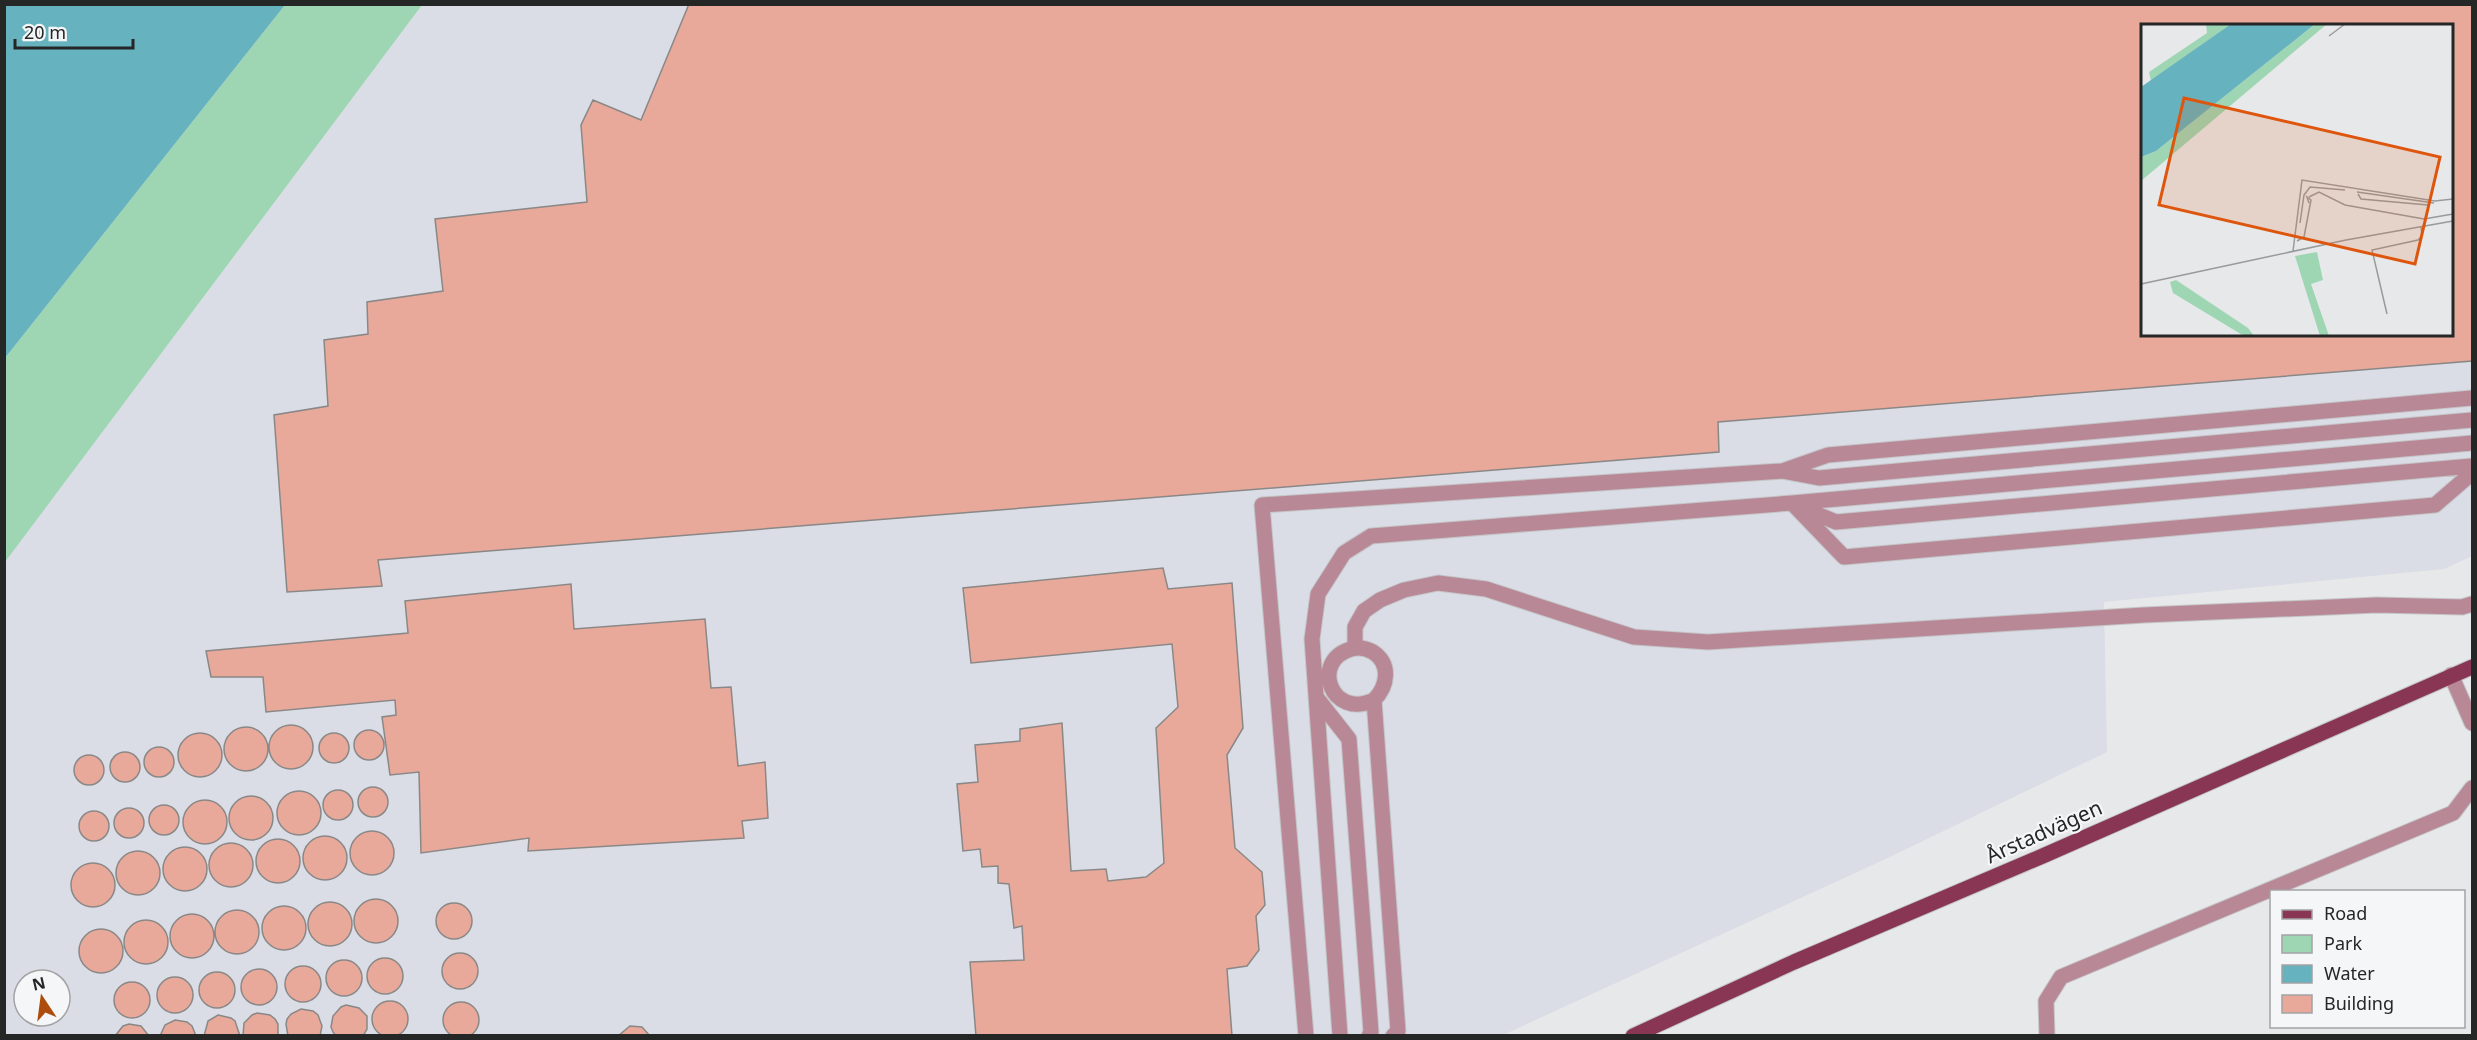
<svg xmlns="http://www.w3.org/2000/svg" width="2477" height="1040" font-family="'Noto Sans',sans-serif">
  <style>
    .built { fill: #dadde6; fill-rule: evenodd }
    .green { fill: #9ed6b4 }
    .water { fill: #66b2be }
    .building { fill: #e8a99b; stroke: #8a8887; stroke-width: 1.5; fill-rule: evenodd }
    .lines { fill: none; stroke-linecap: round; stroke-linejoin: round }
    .minor-casing { stroke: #c4c5c7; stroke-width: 17 }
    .major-casing { stroke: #c4c5c7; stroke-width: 17 }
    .minor { stroke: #b98896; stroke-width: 15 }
    .major { stroke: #883653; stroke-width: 15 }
    .labels { text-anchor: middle; stroke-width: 4.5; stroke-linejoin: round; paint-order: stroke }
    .street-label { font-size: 21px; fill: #252626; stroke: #f5f6f8 }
    .inset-road { fill: none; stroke: #999a9c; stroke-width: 1.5 }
    .view { fill: #de560d; fill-opacity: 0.15; stroke: #de560d; stroke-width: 3 }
    .inset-edge { fill: none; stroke: #252626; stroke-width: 3 }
  </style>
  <rect width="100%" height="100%" fill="#e7e8ea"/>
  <path class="built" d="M422,5H2472V556L2444,569L2104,602L2107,752L1892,856L1503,1035H5L4,562ZM2142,26H2452V334H2142ZM24,980H60V1016H24Z"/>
  <path class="green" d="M285,5H422L5,562V358Z"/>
  <path class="water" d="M5,4L285,5L5,358L4,5Z"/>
  <path class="building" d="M689,4H2472V361L1718,422L1719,452L378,560L382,586L287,592L274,415L328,406L324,340L368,334L367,302L443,291L435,219L587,202L581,125L593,100L641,120ZM2142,26H2452V334H2142Z
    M1163,568L1168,589L1232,583L1243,728L1227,755L1235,848L1262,872L1265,905L1256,916L1259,950L1247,966L1227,969L1232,1036H976L970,962L1024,960L1022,926L1014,928L1009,884L998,883V866L982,867L980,849L963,851L957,784L978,782L975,745L1020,741V729L1062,723L1071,871L1106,869L1108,881L1146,877L1164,863L1156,728L1178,707L1172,644L971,663L963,588Z
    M571,584L574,629L705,619L711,688L731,687L738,766L765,762L768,818L742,821L744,838L528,851L529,838L421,853L419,772L390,775L382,717L396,715L395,700L266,712L263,677H211L206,651L408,633L405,601Z
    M269 747a22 22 0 1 1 44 0a22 22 0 1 1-44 0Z
    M224 749a22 22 0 1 1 44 0a22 22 0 1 1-44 0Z
    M354 745a15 15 0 1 1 30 0a15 15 0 1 1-30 0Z
    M319 748a15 15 0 1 1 30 0a15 15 0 1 1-30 0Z
    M178 755a22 22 0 1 1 44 0a22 22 0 1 1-44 0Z
    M144 762a15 15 0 1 1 30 0a15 15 0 1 1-30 0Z
    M110 767a15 15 0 1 1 30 0a15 15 0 1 1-30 0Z
    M74 770a15 15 0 1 1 30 0a15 15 0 1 1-30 0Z
    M358 802a15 15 0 1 1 30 0a15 15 0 1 1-30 0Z
    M323 805a15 15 0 1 1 30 0a15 15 0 1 1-30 0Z
    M277 813a22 22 0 1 1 44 0a22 22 0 1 1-44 0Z
    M229 818a22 22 0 1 1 44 0a22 22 0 1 1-44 0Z
    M183 822a22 22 0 1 1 44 0a22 22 0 1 1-44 0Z
    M149 820a15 15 0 1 1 30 0a15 15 0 1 1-30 0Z
    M114 823a15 15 0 1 1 30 0a15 15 0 1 1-30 0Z
    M79 826a15 15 0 1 1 30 0a15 15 0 1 1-30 0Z
    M350 853a22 22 0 1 1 44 0a22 22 0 1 1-44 0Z
    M303 858a22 22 0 1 1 44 0a22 22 0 1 1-44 0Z
    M256 861a22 22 0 1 1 44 0a22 22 0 1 1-44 0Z
    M209 865a22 22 0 1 1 44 0a22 22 0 1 1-44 0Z
    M163 869a22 22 0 1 1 44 0a22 22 0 1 1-44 0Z
    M116 873a22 22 0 1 1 44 0a22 22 0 1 1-44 0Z
    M71 885a22 22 0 1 1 44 0a22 22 0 1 1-44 0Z
    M354 921a22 22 0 1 1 44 0a22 22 0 1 1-44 0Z
    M308 924a22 22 0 1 1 44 0a22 22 0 1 1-44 0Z
    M436 921a18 18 0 1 1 36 0a18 18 0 1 1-36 0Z
    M262 928a22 22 0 1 1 44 0a22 22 0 1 1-44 0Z
    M215 932a22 22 0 1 1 44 0a22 22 0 1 1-44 0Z
    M170 936a22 22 0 1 1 44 0a22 22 0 1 1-44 0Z
    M124 942a22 22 0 1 1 44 0a22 22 0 1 1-44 0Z
    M79 951a22 22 0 1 1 44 0a22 22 0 1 1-44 0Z
    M442 971a18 18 0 1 1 36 0a18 18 0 1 1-36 0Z
    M367 976a18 18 0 1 1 36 0a18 18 0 1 1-36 0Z
    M326 978a18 18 0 1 1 36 0a18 18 0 1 1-36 0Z
    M285 984a18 18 0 1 1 36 0a18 18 0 1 1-36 0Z
    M241 987a18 18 0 1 1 36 0a18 18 0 1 1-36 0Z
    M199 990a18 18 0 1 1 36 0a18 18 0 1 1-36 0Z
    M157 995a18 18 0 1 1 36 0a18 18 0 1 1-36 0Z
    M114 1000a18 18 0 1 1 36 0a18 18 0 1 1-36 0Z
    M372 1019a18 18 0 1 1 36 0a18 18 0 1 1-36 0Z
    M443 1020a18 18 0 1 1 36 0a18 18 0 1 1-36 0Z
    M346,1005L359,1008L367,1016V1029L363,1036H336L333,1032L331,1027L333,1016L341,1007Z
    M301,1009L313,1011L318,1015L322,1026L320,1036H288L286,1024L287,1019L291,1014Z
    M257,1013L270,1015L275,1019L278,1024V1036H243L244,1023L252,1015Z
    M218,1015L231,1018L235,1021L240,1036H204L208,1021Z
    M175,1020L187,1022L192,1026L196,1036H160L165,1025Z
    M129,1024L141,1026L149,1036H115L123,1026Z
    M630,1026L642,1027L650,1036H618Z"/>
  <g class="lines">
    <defs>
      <path id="minor" d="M1785,470L1828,455L2472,398
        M1792,503L1844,557L2435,505L2472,473
        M1800,507L1836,522L2472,466
        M1355,648V627L1364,611L1380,600L1404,590L1438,583L1486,589L1634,637L1708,642L2144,615L2377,605L2462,607L2472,604
        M2451,675L2472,723
        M1316,697L1349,739L1371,1032L1369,1036
        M1374,700C1331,720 1310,661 1351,649C1358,647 1366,648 1373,652C1391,664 1388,686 1374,700L1398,1031L1393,1036
        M1306,1036L1262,505L1782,471L1819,478L2472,420
        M1340,1036L1312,639L1318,594L1344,553L1371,536L1792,503L2472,443
        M2047,1036L2046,1001L2061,977L2453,813L2472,788"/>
      <path id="major" d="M1633,1036L1794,962L2045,855L2472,667"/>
    </defs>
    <use href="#minor" class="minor-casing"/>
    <use href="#major" class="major-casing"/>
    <use href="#minor" class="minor"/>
    <use href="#major" class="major"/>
  </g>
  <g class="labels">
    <g class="street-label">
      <text transform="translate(2044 832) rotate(-24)" y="7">Årstadvägen</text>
    </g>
  </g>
  <g transform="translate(2141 24)">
    <rect width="312" height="312" fill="#e7e8ea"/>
    <path d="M65,0H90L10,57L8,48L66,9ZM174,0H186L0,157V133L15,127ZM176,228L182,256L170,260L188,312H179L154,232ZM35,256L107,304L113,312H103L32,269L29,258Z" fill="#9ed6b4"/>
    <path d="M90,0H174L15,127L0,133V63Z" fill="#66b2be"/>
    <path class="inset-road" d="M188,12L204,0M216,168L293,179M217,170L220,175L287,181M168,173L178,168L204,181L283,195L312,190M159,199L163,171L169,163L204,166M156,217L163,213L170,176L166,173L168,179M152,227L161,156L294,177L312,175M0,260L205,216L312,197M246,290L231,226L277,216L281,212L280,202"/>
    <path class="view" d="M43,74L299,133L274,240L18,181Z"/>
    <rect width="312" height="312" class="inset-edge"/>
  </g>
  <rect width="2477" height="1040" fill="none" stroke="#252626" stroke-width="12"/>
  <rect x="2270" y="890" width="195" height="138" fill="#f5f6f8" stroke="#a2a3a4" stroke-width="1.5"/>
  <rect x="2282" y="910" width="30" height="9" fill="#883653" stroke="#a2a3a4" stroke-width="1.5"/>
  <text x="2324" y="920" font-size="18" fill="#252626">Road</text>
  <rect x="2282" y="935" width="30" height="18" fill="#9ed6b4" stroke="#a2a3a4" stroke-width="1.5"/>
  <text x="2324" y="950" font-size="18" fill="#252626">Park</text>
  <rect x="2282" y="965" width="30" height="18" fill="#66b2be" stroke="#a2a3a4" stroke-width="1.5"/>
  <text x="2324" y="980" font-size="18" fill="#252626">Water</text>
  <rect x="2282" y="995" width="30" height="18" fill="#e8a99b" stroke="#a2a3a4" stroke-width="1.5"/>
  <text x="2324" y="1010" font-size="18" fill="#252626">Building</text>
  <g transform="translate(42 998) rotate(347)"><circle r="28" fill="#f5f6f8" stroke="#a2a3a4" stroke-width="1.5"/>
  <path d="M0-4.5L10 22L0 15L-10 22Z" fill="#ae4c0d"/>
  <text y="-9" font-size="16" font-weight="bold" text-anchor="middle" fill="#252626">N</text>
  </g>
  <path d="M15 39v9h118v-9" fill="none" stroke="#252626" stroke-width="3"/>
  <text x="24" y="39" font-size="18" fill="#252626" stroke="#f5f6f8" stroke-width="4.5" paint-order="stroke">20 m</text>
</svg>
